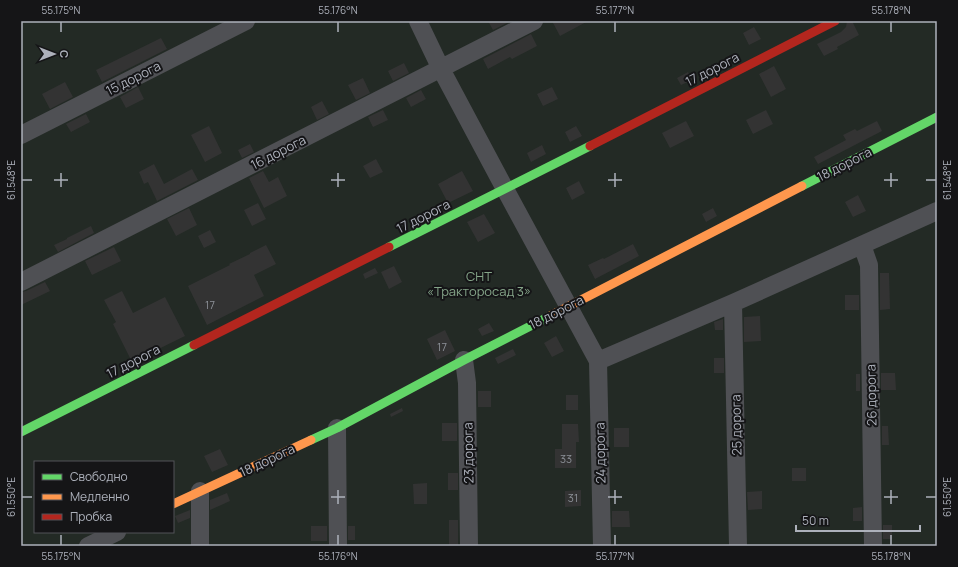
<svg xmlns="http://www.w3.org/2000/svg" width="958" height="567" font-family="Manrope,sans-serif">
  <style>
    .green { fill: #232a25; fill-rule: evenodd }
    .building { fill: #333 }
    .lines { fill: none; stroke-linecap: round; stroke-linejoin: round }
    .street { stroke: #4f5054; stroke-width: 18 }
    .fast { stroke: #63d668; stroke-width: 9 }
    .slow { stroke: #ff974d; stroke-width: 9 }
    .jam { stroke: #b3261e; stroke-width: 9 }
    .ticks { fill: none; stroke: #adb1bb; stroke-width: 1.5 }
    .labels { text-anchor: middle; stroke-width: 4; stroke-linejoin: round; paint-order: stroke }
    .number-label { font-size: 11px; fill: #8e9299 }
    .street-label { font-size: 13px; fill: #adb1bb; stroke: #151517 }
    .park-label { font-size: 13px; fill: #85a589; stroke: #151517 }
    .neatline { fill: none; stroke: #adb1bb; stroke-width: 1.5 }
    .ticks-label { font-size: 10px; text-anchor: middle; fill: #adb1bb }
  </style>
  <rect width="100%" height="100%" fill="#1b1b1b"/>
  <path class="green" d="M21,21H937V546H21ZM35,462H173V532H35Z"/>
  <path class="building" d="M488,21H511L493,30Z
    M552,21H588L560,36Z
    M847,21H852L859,35L837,47L838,49L824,56L817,44L841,32L846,27Z
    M754,27L761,39L749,45L743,33Z
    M531,34L537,46L512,59L510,57L488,69L483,59Z
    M161,38L167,49L102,82L96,70Z
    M404,63L409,73L393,81L388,71Z
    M774,66L786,89L771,97L759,74Z
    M688,72L692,80L681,85L677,78Z
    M363,78L370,93L356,100L348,85Z
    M65,82L73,97L50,109L42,94Z
    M138,87L144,99L126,108L120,97Z
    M552,87L558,99L543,106L537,94Z
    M421,90L426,99L411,107L406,98Z
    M322,101L329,114L317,120L311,107Z
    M383,110L388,120L373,127L368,117Z
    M766,110L773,124L753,134L746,120Z
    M86,114L90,122L71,132L66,124Z
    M686,121L694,136L670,148L662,133Z
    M877,121L882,131L818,164L814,157L846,140L843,135L855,129L857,131Z
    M209,126L222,153L205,162L191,135Z
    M576,126L582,136L570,142L565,132Z
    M250,144L254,152L242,158L238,150Z
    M542,145L546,154L531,162L527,153Z
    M376,159L383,172L370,178L363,166Z
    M154,164L164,184L192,169L198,180L157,201L148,182L144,184L139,172Z
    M263,171L269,182L278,177L287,196L264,208L249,178Z
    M462,171L473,191L448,203L438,184Z
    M579,181L585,193L572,200L566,188Z
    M858,195L866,211L853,217L845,202Z
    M258,203L266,219L252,226L244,210Z
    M189,208L197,225L176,236L167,219Z
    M713,208L717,216L706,222L702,214Z
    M484,214L495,233L478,242L467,222Z
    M91,226L94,233L58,252L54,245L67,239V238Z
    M210,230L216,242L204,248L198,236Z
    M633,244L639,256L595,279L588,265L603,258L604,259Z
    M266,245L276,264L254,275L264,296L207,325L188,286L230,265L229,264L250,254V253Z
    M114,247L121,261L92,275L85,261Z
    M394,266L402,282L389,289L381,272Z
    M375,268L378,273L365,279L363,274Z
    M880,273H889L890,309L880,310Z
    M45,282L50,291L21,305V292L26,291Z
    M122,291L133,313L165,297L185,336L132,362L113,324L116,322L104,300Z
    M845,295H859V310H845Z
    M760,316L761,341L744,342V317Z
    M723,319V330H715L714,322Z
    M489,323L494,331L482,336L478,329Z
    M445,330L455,351L437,360L427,339Z
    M556,336L564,351L552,357L544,343Z
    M513,349L516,355L498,364L495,358Z
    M714,358H724V373H714Z
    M881,373H895L896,390H881Z
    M856,374H860V391H856Z
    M478,391H491V407H478Z
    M566,395H578V410H566Z
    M402,408L403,411L391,417L390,414Z
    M442,423H457V441H442Z
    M562,424H578L579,442H576V468H555V449H562Z
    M882,426H888L889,445H882Z
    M614,428H629V447H614Z
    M220,449L228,465L212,472L204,456Z
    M792,468H806V481H792Z
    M448,473H458V490H448Z
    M427,483V504H414L413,484Z
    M581,490V506L565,507V491Z
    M762,491V509L748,510L747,492Z
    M227,493L230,501L210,510V500Z
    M862,507V521H853V508Z
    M190,510V518L178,523L175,516Z
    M612,511H629L630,527H612Z
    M449,520H458V545H449Z
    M883,525H892V539H883Z
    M311,526H327V541H311Z
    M348,526H355V540H348Z"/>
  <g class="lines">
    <path class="street" d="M418,21L441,69L505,189L598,361L602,546
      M21,135L246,21
      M862,245L869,265L873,546
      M21,282L534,21
      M733,303L738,546
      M464,360L467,383L469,546
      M598,361L733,303L937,211
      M337,428L338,546
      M200,491V546
      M88,546L117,532"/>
    <path class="fast" d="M802,186L937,117
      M389,247L590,146
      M21,432L194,345
      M311,440L337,428L464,360L550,316"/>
    <path class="slow" d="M550,316L802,186
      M173,504L311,440"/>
    <path class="jam" d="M590,146L835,21
      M194,345L389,247"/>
  </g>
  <path class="ticks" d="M61,22V32M338,22V32M615,22V32M891,22V32M61,173V187M338,173V187M615,173V187M891,173V187M22,180H32M54,180H68M331,180H345M608,180H622M884,180H898M926,180H936M338,490V504M615,490V504M891,490V504M22,497H32M331,497H345M608,497H622M884,497H898M926,497H936M61,535V545M338,535V545M615,535V545M891,535V545"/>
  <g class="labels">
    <g class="number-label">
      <text x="210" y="309">17</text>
      <text x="442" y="351">17</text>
      <text x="566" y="463">33</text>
      <text x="573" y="502">31</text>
    </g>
    <g class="street-label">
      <text transform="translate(712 69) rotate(-27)" y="5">17 дорога</text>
      <text transform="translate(133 78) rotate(-27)" y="5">15 дорога</text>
      <text transform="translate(278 152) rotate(-27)" y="5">16 дорога</text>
      <text transform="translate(844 164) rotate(-27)" y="5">18 дорога</text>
      <text transform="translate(423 216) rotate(-27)" y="5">17 дорога</text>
      <text transform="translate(556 312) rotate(-27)" y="5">18 дорога</text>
      <text transform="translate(133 361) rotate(-27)" y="5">17 дорога</text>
      <text transform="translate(871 395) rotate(-91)" y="5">26 дорога</text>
      <text transform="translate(736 425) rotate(-91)" y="5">25 дорога</text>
      <text transform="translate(468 453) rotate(-91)" y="5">23 дорога</text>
      <text transform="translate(600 453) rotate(-91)" y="5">24 дорога</text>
      <text transform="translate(267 460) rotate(-25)" y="5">18 дорога</text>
    </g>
    <g class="park-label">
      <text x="479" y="281">СНТ<tspan x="479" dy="15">«Тракторосад 3»</tspan></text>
    </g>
  </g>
  <rect width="958" height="567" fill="none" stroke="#151517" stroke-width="44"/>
  <rect x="34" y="461" width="140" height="72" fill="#151517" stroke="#525359"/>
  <rect x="42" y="474" width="20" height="6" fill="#63d668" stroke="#525359"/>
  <text x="70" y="481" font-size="12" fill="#adb1bb">Свободно</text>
  <rect x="42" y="494" width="20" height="6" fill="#ff974d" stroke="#525359"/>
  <text x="70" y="501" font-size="12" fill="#adb1bb">Медленно</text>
  <rect x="42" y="514" width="20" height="6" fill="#b3261e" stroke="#525359"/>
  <text x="70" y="521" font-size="12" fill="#adb1bb">Пробка</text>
  <g transform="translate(54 54) rotate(90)" stroke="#151517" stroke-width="3" paint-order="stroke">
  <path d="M0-3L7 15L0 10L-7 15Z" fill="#adb1bb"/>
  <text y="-6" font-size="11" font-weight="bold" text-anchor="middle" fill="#adb1bb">С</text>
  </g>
  <path d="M796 525v6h124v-6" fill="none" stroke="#adb1bb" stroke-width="2"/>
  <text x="802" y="525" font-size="12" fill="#adb1bb" stroke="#151517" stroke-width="3" paint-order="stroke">50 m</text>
  <rect x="22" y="22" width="914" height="523" class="neatline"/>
  <g class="ticks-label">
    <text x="61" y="14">55.175°N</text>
    <text x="338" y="14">55.176°N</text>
    <text x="615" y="14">55.177°N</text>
    <text x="891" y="14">55.178°N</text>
    <text transform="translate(947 180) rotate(-90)" y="4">61.548°E</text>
    <text transform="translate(11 180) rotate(-90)" y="4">61.548°E</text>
    <text transform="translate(947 497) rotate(-90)" y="4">61.550°E</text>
    <text transform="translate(11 497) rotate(-90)" y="4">61.550°E</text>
    <text x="61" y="560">55.175°N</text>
    <text x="338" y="560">55.176°N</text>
    <text x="615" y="560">55.177°N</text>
    <text x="891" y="560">55.178°N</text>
  </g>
</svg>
